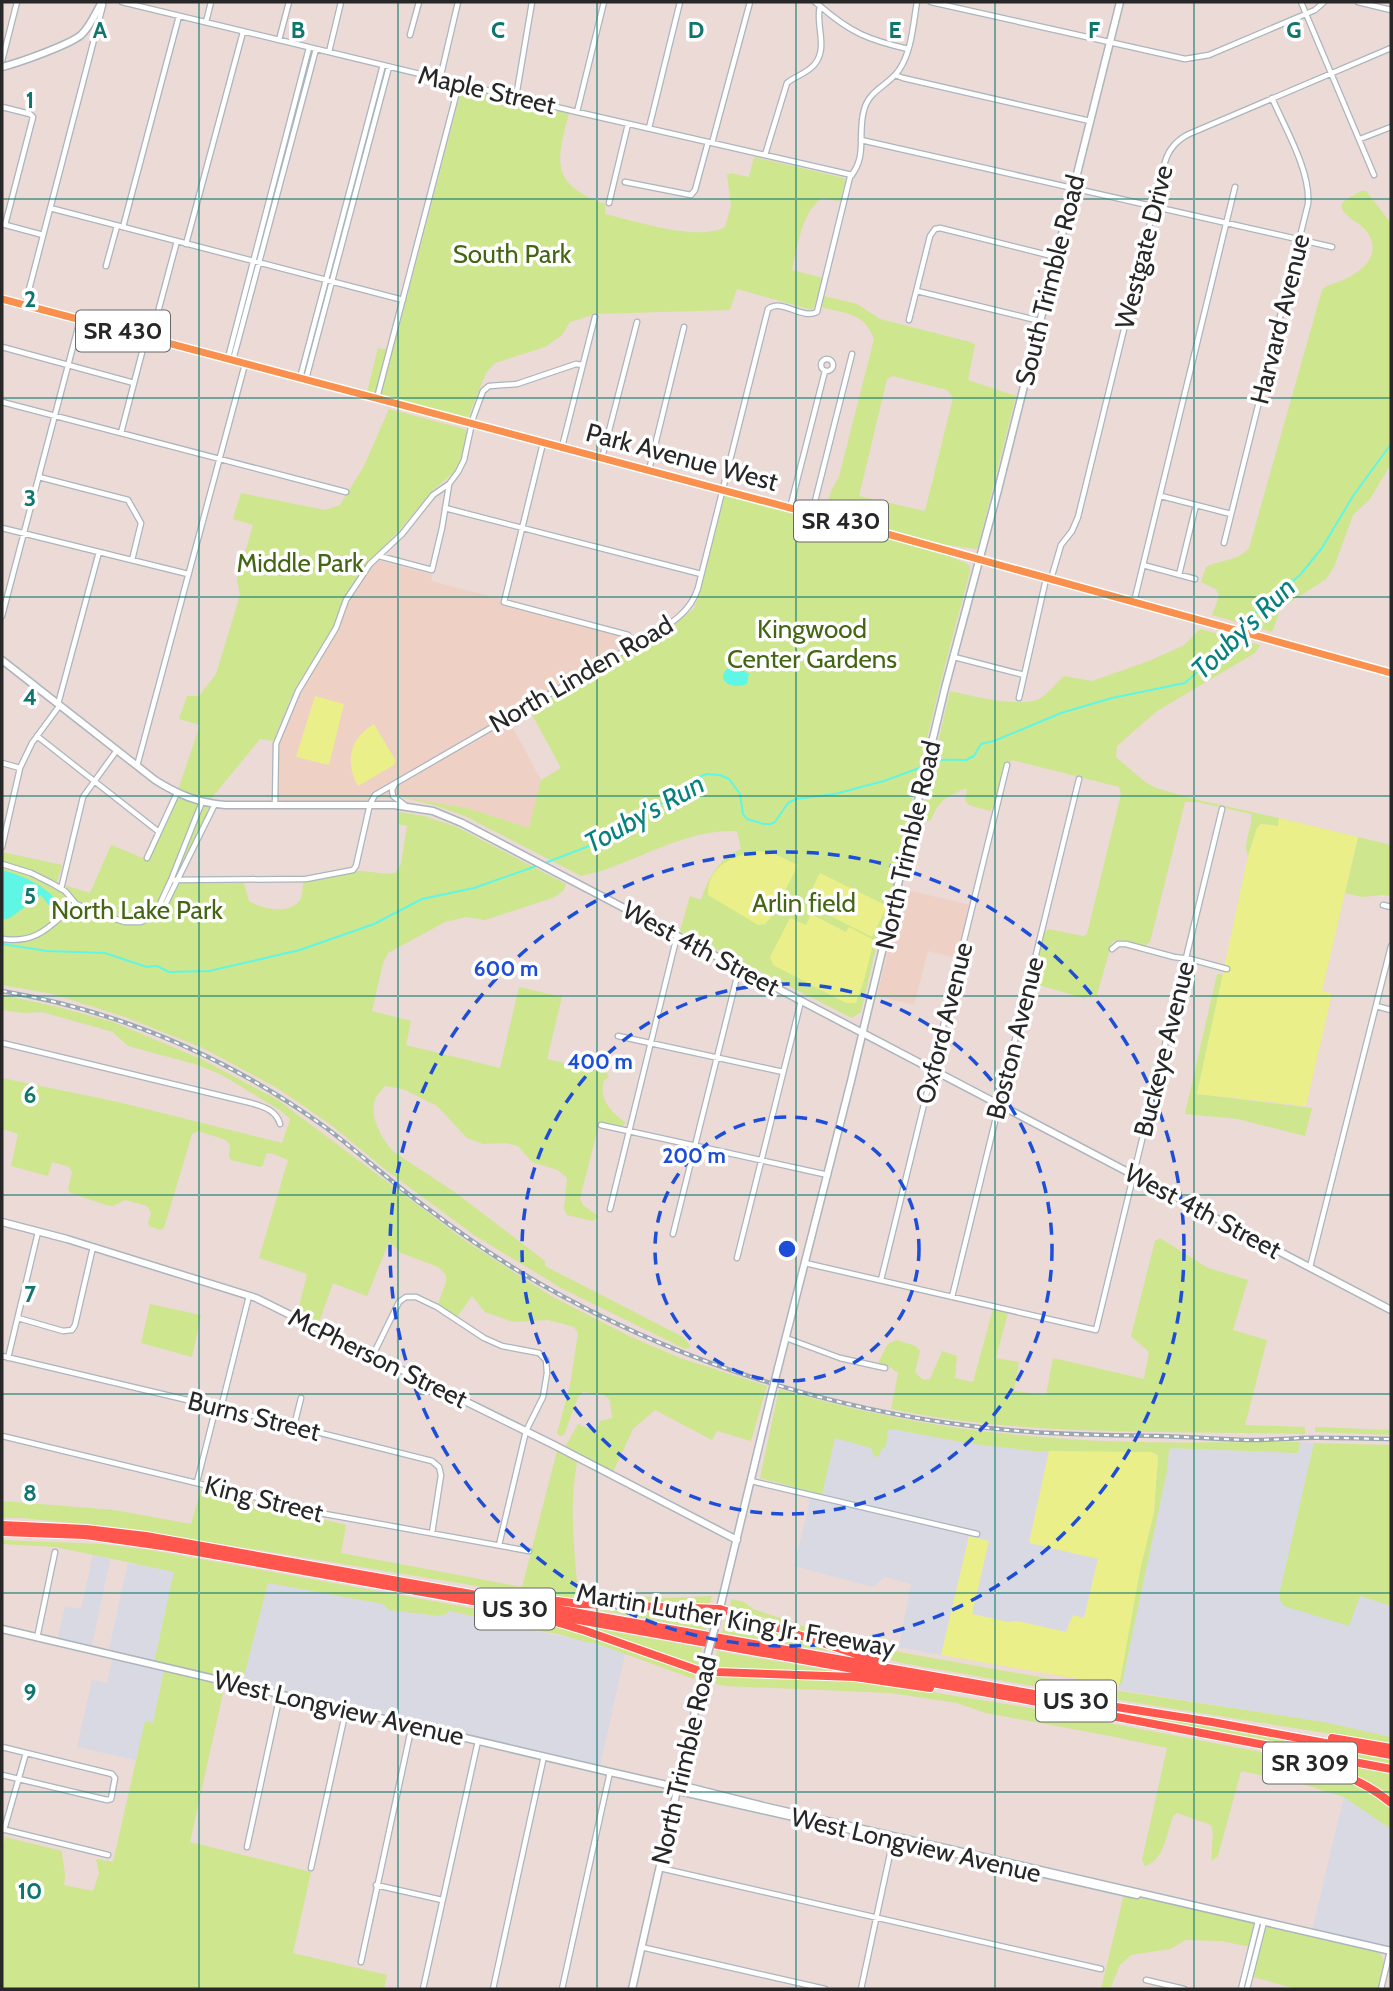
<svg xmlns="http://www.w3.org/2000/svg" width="1393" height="1991" font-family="Cabin,sans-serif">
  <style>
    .industrial { fill: #d8d9e2 }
    .education { fill: #efd0c4 }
    .green { fill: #cee68e; fill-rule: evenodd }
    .pitch { fill: #eaef89 }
    .water { fill: #60f6e5 }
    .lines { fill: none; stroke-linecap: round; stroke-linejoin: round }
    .stream { stroke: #60f6e5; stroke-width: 2 }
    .street-casing { stroke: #abb5bd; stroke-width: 7 }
    .secondary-casing { stroke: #abb5bd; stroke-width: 9 }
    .primary-casing { stroke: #fff; stroke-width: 10 }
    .highway-casing { stroke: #fff; stroke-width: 10 }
    .street { stroke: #fff; stroke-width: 4.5 }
    .secondary { stroke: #fff; stroke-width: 6 }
    .primary { stroke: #fa904d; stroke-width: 7 }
    .highway { stroke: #ff574d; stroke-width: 8 }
    .rail-casing { stroke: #9aa7b3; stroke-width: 4.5 }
    .rail { stroke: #fff; stroke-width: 2; stroke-dasharray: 5; stroke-linecap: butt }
    .secondary-bridge-casing { stroke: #abb5bd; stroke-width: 9; stroke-linecap: butt }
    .secondary-bridge { stroke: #fff; stroke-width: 6 }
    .grid { fill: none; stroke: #0f766e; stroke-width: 2; stroke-opacity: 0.55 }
    .ring { fill: none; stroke: #1d4ed8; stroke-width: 3.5; stroke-dasharray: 12 9 }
    .labels { text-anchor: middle; stroke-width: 7; stroke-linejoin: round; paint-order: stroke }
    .shield { fill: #fff; stroke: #686868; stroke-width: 2 }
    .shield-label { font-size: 24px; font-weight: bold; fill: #272727 }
    .street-label { font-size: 26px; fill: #272727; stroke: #fff }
    .park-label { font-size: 26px; fill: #446614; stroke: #fff }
    .water-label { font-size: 28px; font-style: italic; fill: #07817d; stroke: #fff }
    .grid-label { font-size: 23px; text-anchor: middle; font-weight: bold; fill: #0f766e; stroke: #fff; stroke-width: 7; stroke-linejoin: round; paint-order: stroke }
    .centre { fill: #1d4ed8; stroke: #fff; stroke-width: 3.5 }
    .ring-label { font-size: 21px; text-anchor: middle; font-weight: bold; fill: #1d4ed8; stroke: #fff; stroke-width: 7; stroke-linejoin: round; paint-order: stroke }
  </style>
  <rect width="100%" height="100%" fill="#ebdad6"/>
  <path class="industrial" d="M892,1429L966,1443L1049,1451L1029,1543L1098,1558L1084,1618L1069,1621L1066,1632L1017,1621L1008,1622L972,1614L988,1541L969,1536L941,1655L899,1647L911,1584L885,1577L873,1587L794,1566L812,1493L822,1495L835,1437L871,1448L873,1450H881L885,1446L888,1431Z
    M1300,1442L1314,1443L1280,1591V1600L1360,1596L1391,1606V1737L1324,1722L1121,1690L1119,1686L1122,1683L1167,1471L1169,1451L1172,1448L1298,1453Z
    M93,1555L110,1559L91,1650L57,1642L65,1606L81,1609Z
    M128,1563L175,1572L153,1667L164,1670L153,1723L145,1722L136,1760L77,1747L92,1680L107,1683L113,1656L108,1654Z
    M268,1583L384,1604L390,1610L438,1616L446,1614L449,1611L482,1618L500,1622L502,1625L592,1642L625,1654L600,1766L242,1684Z
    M1344,1797L1391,1829V1948L1312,1930Z"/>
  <path class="education" d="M377,560L433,575L431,581L501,599V603L629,638L628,644L506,715L541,780L529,828L467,808L401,797L355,801H278L277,752L281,738L305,684L339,630L348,603Z
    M903,889L970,905L957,958L928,951L914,1005L877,996Z"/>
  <path class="green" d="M467,88L569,113C556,163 550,184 605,204V214C635,221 698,242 725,227L731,206L727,175L730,173L749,177L754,157L844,178L845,180L841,200L838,201L822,198C802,211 797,248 792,270L823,278L815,305L812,310L737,289L730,310L596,314L570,322L562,335L545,347L495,363L486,373L468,418L367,392L378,348L393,351L461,92Z
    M1361,191H1366L1391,223V464L1370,499L1353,515L1334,567L1326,579L1281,608L1272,632L1212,615L1219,596L1216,589L1201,582L1206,567C1221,559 1237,562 1249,548L1322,290C1327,284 1334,284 1341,281C1359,273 1380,259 1370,237C1364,222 1346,221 1341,206L1344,201Z
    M824,296L857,304L880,319L970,342L975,344L968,380L1016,396L978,547L976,549L939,544L825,512L831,491L839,477L874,339C864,312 846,314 821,307ZM893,376L947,390L953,398L925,511L859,496L887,379Z
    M389,409L465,429L467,433L460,461L453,473L433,490L398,532L372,558L345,597L333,627L295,689L273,741L260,739L210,800L178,790L200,725L179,719L187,696H199L216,674L240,595L237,580L253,525L233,519L241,493L325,510L340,505L364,466Z
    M725,495L930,549L966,563L970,567V572C947,654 927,738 907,821C899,855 896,894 881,926L861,1012L852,1018L680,931L690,896L701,900C709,877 718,859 741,849L737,831C693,829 652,852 612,867C602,871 591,873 581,876L465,816L437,806L401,797L467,808L529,828L541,780L561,768L529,709L677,623L694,608L699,595Z
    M1200,629L1260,645L1255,653L1157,711L1117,746L1116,757L1145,782L1156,788L1198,800L1279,818L1280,824L1278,826L1261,824L1257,828L1248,856C1242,842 1253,829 1251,814L1197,802H1185L1150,942L1144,946L1119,940L1112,942L1097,995L1084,998L1035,984L1032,981L1044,933L1048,929L1083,936L1087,934L1121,794L1119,787L1012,760L1005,765L993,807L990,811L969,805L965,800L967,789H964C945,798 940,799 931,820L926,822L921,817L950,691C971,696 1020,708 1039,699C1048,694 1056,683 1064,676L1092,681L1146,662L1183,646Z
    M177,798L207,807L214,811L178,883H244L249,901C262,909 292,916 301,898C303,894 302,886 304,881C322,878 341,870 360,871C372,871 382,875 395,873L401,864L407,826L398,824L399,812L424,816L457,827L566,884L564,890L555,897L485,920L466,917L445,922L388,953L383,963L372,1011L411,1021L406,1045L500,1068L519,987L562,997L547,1059L607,1073L609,1077L604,1080C598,1100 612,1112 626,1123L622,1127L601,1122L599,1124L580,1198L583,1205L599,1217L592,1221L567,1215L564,1209L567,1178L558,1170L532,1162L518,1146L505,1143L483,1144L467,1138L437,1106L403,1089L385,1086C381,1091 376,1095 375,1100C369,1117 382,1140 394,1152L456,1193L545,1261V1266L683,1337L691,1347L685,1349L561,1288L474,1235L386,1170L331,1125L279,1089L205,1049L128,1018L53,994L2,985V852L62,865L57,883L90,893L111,845L148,860Z
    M1358,837L1391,845V896L1383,895L1362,897L1345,893Z
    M1217,974L1223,975L1197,1094L1312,1108L1305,1136L1238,1119L1185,1114Z
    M2,995L54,1006L113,1022L201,1059L278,1100L467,1242L551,1296L629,1336L680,1358L767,1386L751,1441L717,1431L712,1440L655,1410L633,1429L613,1472L565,1447L578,1424L596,1432L600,1421L612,1418L610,1400L604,1395L583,1392L578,1397L564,1435L560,1436L557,1433L570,1385L578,1333L574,1327L548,1320L513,1322L485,1312L472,1296L457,1317L438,1304L446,1282V1275L438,1267L401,1253L389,1242L367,1296L333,1283L318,1325L297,1315L307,1274L259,1258L288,1160L271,1153L266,1154L263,1165L260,1167L231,1160L229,1157L230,1145L226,1140L198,1131L192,1134L164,1228L160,1230L149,1226L148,1223L151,1213L147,1206L125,1200L113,1206H109L71,1193L68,1190L72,1172L69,1167L52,1162L48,1176L11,1166L18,1134L2,1129V1078L118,1102L282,1143L290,1119L281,1111L222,1075L198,1065L128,1046L113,1032L42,1012L23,1013L2,1010Z
    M1160,1238L1208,1268L1248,1280L1233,1330L1267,1340L1245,1425L1305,1427V1434C1167,1430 1027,1437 891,1409L898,1373L888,1366L878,1363L888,1344L896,1340L916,1346L920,1351L915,1372L923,1380L930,1379L942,1351L957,1356L955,1378L973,1382L993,1309L1008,1313L996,1358L1019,1362L1014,1391L1046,1395L1053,1358L1144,1379L1149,1352L1131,1336L1155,1241Z
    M150,1304L201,1315L192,1357L141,1343Z
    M779,1389C861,1413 944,1429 1029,1436C1119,1445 1210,1442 1300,1442L1298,1453L1172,1448L1169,1450L1167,1471L1122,1683L1119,1686L1140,1570L1154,1512L1158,1456L1155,1453L1034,1451L966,1443L892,1429L888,1431L886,1446L881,1450L879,1456L876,1457L874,1456L871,1448L835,1438L822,1495L760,1478Z
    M1315,1427L1391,1430V1435L1315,1432Z
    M1314,1443L1391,1445V1606L1360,1596L1349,1626L1284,1606L1280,1600V1591Z
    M557,1451L577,1462C569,1506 574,1549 578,1593L670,1598L712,1596L710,1603L706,1605L586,1601L556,1599L124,1528L22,1518H2V1501L114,1510L191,1524L201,1490L346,1525L341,1553L522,1587Z
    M2,1540L102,1544L151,1550L527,1618L561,1627L690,1670L695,1676L694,1679L592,1642L589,1643L558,1634L502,1625L500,1622L449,1611L446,1614L439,1616L389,1610L383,1604L268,1583L242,1684L154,1663L174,1572L56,1547L2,1544Z
    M731,1599L744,1602L753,1609L815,1630L904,1653L1113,1690L1324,1722L1391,1737V1746L1331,1734L1038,1687L902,1663L835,1645L730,1608Z
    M578,1606L707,1612L710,1616L706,1630Z
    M730,1615L841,1653L722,1633L726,1617Z
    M584,1626L702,1648L699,1664L695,1666Z
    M717,1651L850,1674L715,1668Z
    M164,1670L225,1684L190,1842L311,1872L293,1953L387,1975L384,1989H2V1853L5,1837L62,1851C62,1865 67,1870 64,1885L93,1891L99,1874L96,1859L113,1862L145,1721L153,1723Z
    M715,1676L846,1681L888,1685L1025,1707L1261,1752L1323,1769L1359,1785L1391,1808V1829L1344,1797L1299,1783L1241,1771L1218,1856L1212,1861C1210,1849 1215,1836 1211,1825L1177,1813L1173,1816C1167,1833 1164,1861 1145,1866L1142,1860L1167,1748L1110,1736L986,1713L957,1703L891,1693L725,1686L710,1682L711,1678Z
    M1078,1705L1269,1736L1387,1758L1391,1759V1766Z
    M1322,1760L1391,1773V1800C1369,1785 1347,1772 1322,1762Z
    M1124,1894L1251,1922L1254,1926L1250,1947L1222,1941L1186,1940L1170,1949L1131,1955L1120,1965L1110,1989H1101Z
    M1269,1926L1378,1951C1389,1962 1382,1975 1379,1989H1297L1253,1977L1264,1930Z"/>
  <path class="pitch" d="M315,696L344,704L329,765L296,757Z
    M374,724L396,761L394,765L358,786C345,763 349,738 374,724Z
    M1279,818L1358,837L1322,991L1332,994L1306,1106L1197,1094L1248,856L1257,828L1261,824L1278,826Z
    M756,851L770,852L798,865L773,915L765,924L758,925L708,895C707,866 733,856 756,851Z
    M820,873L887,906L872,937L805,903Z
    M811,914L846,932L849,927L874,940L865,977L856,1003H846L773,965L770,957L790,918L806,925Z
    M1049,1451L1151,1452L1158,1456L1154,1512L1140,1570L1119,1686L941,1655L969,1536L989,1541L972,1614L1008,1622L1017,1621L1066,1632L1073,1615L1084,1618L1098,1559L1029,1543Z"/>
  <path class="water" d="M730,666H736L749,674L747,684C733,690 712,681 730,666Z
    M2,870C31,878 54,890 68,917L67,921H61L41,895L10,918L2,920Z"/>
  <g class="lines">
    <path class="stream" d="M1240,630L1257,611L1300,575L1322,548L1353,496L1391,444
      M931,763C946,758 951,760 966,760L974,756L981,744L994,741L1061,713L1112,698L1185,683L1229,644L1237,634
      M545,863L589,846L600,836L652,805L671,802L681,796L695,779L706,774L720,775L729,779L740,794L743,814L747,819L764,824H771L775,822L788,803L796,799L835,794L884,781L922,767
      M2,944L47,951L105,953L147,967L157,966L169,972L209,971L300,950L374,924L422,899L474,888L539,865"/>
    <defs>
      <path id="street" d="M122,2L577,112L852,175
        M931,2L1185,59L1209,55L1315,10L1324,2
        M1301,2L1374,175
        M1358,2L1391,10
        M820,6C851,33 869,40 908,49
        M206,22L211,2
        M410,35L419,2
        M279,40L289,2
        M329,52L341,2
        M2,61L17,2
        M895,75L903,78L1090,121
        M440,79L458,2
        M516,97L532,2
        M2,107L30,114L33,117L5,225
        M577,112L604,2
        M649,128L680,2
        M1360,139L1391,127
        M861,140L1332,247
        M712,143L750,2
        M765,155L787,83C795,76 806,74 814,65C829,48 815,25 820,6L815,2
        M625,182L691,195L695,190L708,142
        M609,203L628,124
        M50,208L403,300
        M2,224L43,235
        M123,227L179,16
        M186,244L243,32
        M106,266L117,226
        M917,291L1040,321
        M25,305L103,5
        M909,320L930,236L935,229L940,228L1056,257
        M151,338L177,241
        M2,347L134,383
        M228,358L309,48
        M821 365a6 6 0 1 1 12 0a6 6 0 1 1-12 0Z
        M233,360L316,49
        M300,378L383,65
        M306,379L389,67
        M377,398L459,84
        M2,402L346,492
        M121,433L146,337
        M543,443L504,602L628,635L636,644
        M562,447L595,317
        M602,458L637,322
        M649,470L684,327
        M39,477L128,500L141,523L132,560
        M1161,496L1231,514
        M445,508L701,574
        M790,508L825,371
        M812,513L852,354
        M2,528L188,574
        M1224,543L1308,204C1311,172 1285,128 1272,98
        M379,556L432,570L442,528L449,485
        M1143,565L1195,579
        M1179,575L1196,505
        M1051,579L1061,545L1072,531L1078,517L1165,162C1169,148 1177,140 1189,134L1391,48
        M1134,602L1235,187
        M2,616L80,320
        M954,657L1024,675
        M1019,698L1046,579
        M58,704L99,552
        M37,736L159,832
        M2,763L20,768
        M137,766L245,364
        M395,784L392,790L393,796L406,806
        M275,805L276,744L298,691L336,628L346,600L370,564L402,534L433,495L449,484L458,472L464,460L473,418L483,391L489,386L517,384L576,364L583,365
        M2,847L20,768L32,743L60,705
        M147,858L177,793
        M2,864L31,873L51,883L65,891L76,904L94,912L125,922H141L163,909L215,804
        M171,880L306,879L353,870L356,866L370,804L375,795L636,644C660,629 689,618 698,588L768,309C782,298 802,320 817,312L850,177C868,156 857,135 864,110C869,90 888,86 899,70C912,51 913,24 917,2
        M61,889L83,797L117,750
        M1383,905L1391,907
        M160,910L159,906L171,880L202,802
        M2,939C39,944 50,925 76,904
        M1112,949L1118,944H1126L1174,957L1190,959L1227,969
        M1376,1006L1391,1010
        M618,1036L783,1072
        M2,1043L251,1103C264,1107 276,1110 280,1124
        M601,1125L828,1175
        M610,1209L677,936
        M673,1234L739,969
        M737,1258L801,1001
        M805,1263L1096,1330L1222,809
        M1310,1267L1391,946
        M881,1280L1007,765
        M952,1297L1079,779
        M18,1318L63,1331L72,1330L75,1325L93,1247
        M786,1338L840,1358L885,1368
        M373,1355L399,1302L406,1297H416L437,1307L484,1338L502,1346L539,1353L546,1360L547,1373L543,1397L526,1431L499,1545
        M2,1356L221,1408L432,1461L439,1467L441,1475L432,1533
        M8,1358L38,1232
        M221,1408L249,1296
        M294,1426L301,1398
        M2,1436L325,1514L529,1551
        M751,1481L977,1534
        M197,1482L216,1407
        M37,1638L55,1552
        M2,1747L112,1774L115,1778L111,1799L107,1800L2,1775
        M2,1829L108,1855
        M4,1830L26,1753
        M247,1847L280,1695
        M311,1868L346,1710
        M660,1868L1101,1969
        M376,1885L442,1900
        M641,1947L825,1989
        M361,1962L412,1725
        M1146,1980L1184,1989
        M423,1989L478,1741
        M493,1989L544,1756
        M562,1989L610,1772
        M861,1989L893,1840
        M1241,1989L1258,1921
        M1247,1989L1264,1922
        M1381,1989L1390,1951"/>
      <path id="secondary" d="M2,67C18,63 69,45 81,35C90,27 96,12 102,2
        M2,660L155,780C177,794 198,803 225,805H394L433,811L462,823L1391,1310
        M2,1222L67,1239L256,1298L554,1445L737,1540
        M778,1368L851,1081L945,688L998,490L1120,2
        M719,1612L771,1396
        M2,1629L610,1772L676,1787L684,1786L763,1806L1391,1951
        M676,1787L683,1792L1137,1895
        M632,1989L705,1667"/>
      <path id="primary" d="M2,299L862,527L1391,673"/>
      <path id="highway" d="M2,1525L86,1529L146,1536L1040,1695L1212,1722L1391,1755
        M2,1532L85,1535L169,1547L1027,1700L1391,1769
        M504,1594L580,1604L720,1609L877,1661
        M546,1619L586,1631L697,1670L716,1672L855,1677L930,1688
        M1332,1738L1391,1748
        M1266,1750C1311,1763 1355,1773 1391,1803"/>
    </defs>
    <use href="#street" class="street-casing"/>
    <use href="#secondary" class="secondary-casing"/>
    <use href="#primary" class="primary-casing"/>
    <use href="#highway" class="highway-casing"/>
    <use href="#street" class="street"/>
    <use href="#secondary" class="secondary"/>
    <use href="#primary" class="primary"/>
    <use href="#highway" class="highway"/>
    <defs>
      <path id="rail" d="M2,991C119,1011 229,1058 325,1127C361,1154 394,1185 431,1211C473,1243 517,1272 564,1297C699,1370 854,1416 1008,1430C1058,1435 1108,1435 1158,1436C1188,1437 1218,1439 1248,1440C1266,1440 1283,1439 1301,1438C1331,1437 1361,1439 1391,1439"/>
    </defs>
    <use href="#rail" class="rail-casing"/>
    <use href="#rail" class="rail"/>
    <defs>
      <path id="secondary-bridge" d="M771,1396L778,1368
        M705,1664L718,1616"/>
    </defs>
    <use href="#secondary-bridge" class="secondary-bridge-casing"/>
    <use href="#secondary-bridge" class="secondary-bridge"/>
  </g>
  <path class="grid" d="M199,2V1989M398,2V1989M597,2V1989M796,2V1989M995,2V1989M1194,2V1989M2,199H1391M2,398H1391M2,597H1391M2,796H1391M2,996H1391M2,1195H1391M2,1394H1391M2,1593H1391M2,1792H1391"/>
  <g class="ring">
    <circle cx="787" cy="1249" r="132"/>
    <circle cx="787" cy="1249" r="265"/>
    <circle cx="787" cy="1249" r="397"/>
  </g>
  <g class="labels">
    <g class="shield">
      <rect x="76" y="310.5" width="94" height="41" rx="5"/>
      <rect x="794" y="500.5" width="94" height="41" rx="5"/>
      <rect x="475" y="1588.5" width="80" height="41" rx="5"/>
      <rect x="1036" y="1680.5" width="80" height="41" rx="5"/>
      <rect x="1263" y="1742.5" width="94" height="41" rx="5"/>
    </g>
    <g class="shield-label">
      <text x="123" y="339">SR 430</text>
      <text x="841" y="529">SR 430</text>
      <text x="515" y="1617">US 30</text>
      <text x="1076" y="1709">US 30</text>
      <text x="1310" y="1771">SR 309</text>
    </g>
    <g class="street-label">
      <text transform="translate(487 90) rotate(13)" y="9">Maple Street</text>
      <text transform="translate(1144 247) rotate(-76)" y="9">Westgate Drive</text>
      <text transform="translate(1050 280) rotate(-76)" y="9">South Trimble Road</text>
      <text transform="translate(1280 319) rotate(-76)" y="9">Harvard Avenue</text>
      <text transform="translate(682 457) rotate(15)" y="9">Park Avenue West</text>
      <text transform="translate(581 674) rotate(-30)" y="9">North Linden Road</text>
      <text transform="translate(908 845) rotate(-77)" y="9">North Trimble Road</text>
      <text transform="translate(701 948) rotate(28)" y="9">West 4th Street</text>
      <text transform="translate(944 1023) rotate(-76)" y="9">Oxford Avenue</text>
      <text transform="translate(1015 1038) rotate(-76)" y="9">Boston Avenue</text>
      <text transform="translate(1164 1049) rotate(-76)" y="9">Buckeye Avenue</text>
      <text transform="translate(1203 1211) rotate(28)" y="9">West 4th Street</text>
      <text transform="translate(378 1358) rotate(26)" y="9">McPherson Street</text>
      <text transform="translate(254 1416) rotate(14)" y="9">Burns Street</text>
      <text transform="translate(264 1499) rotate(14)" y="9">King Street</text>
      <text transform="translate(736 1620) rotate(10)" y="9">Martin Luther King Jr. Freeway</text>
      <text transform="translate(339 1708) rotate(13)" y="9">West Longview Avenue</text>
      <text transform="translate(684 1760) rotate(-77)" y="9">North Trimble Road</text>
      <text transform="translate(916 1845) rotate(13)" y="9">West Longview Avenue</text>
    </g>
    <g class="park-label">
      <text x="512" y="263">South Park</text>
      <text x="300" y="572">Middle Park</text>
      <text x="812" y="638">Kingwood<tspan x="812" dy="30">Center Gardens</tspan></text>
      <text x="804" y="912">Arlin field</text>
      <text x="137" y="919">North Lake Park</text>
    </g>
    <g class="water-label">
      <text transform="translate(1243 628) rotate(-44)" y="10">Touby's Run</text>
      <text transform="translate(644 813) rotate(-29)" y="10">Touby's Run</text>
    </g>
  </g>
  <g class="grid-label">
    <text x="100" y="38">A</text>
    <text x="298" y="38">B</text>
    <text x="498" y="38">C</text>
    <text x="696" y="38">D</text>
    <text x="895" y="38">E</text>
    <text x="1094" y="38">F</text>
    <text x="1294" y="38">G</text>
    <text x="30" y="108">1</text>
    <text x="30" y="307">2</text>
    <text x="30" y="506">3</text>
    <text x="30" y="705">4</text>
    <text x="30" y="904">5</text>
    <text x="30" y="1103">6</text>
    <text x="30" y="1302">7</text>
    <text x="30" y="1501">8</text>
    <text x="30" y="1700">9</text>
    <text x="30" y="1899">10</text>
  </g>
  <circle cx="787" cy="1249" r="10" class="centre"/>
  <g class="ring-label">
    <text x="506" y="976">600 m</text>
    <text x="600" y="1069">400 m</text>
    <text x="694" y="1163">200 m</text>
  </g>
  <rect width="1393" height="1991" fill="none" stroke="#272727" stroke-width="7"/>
</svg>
